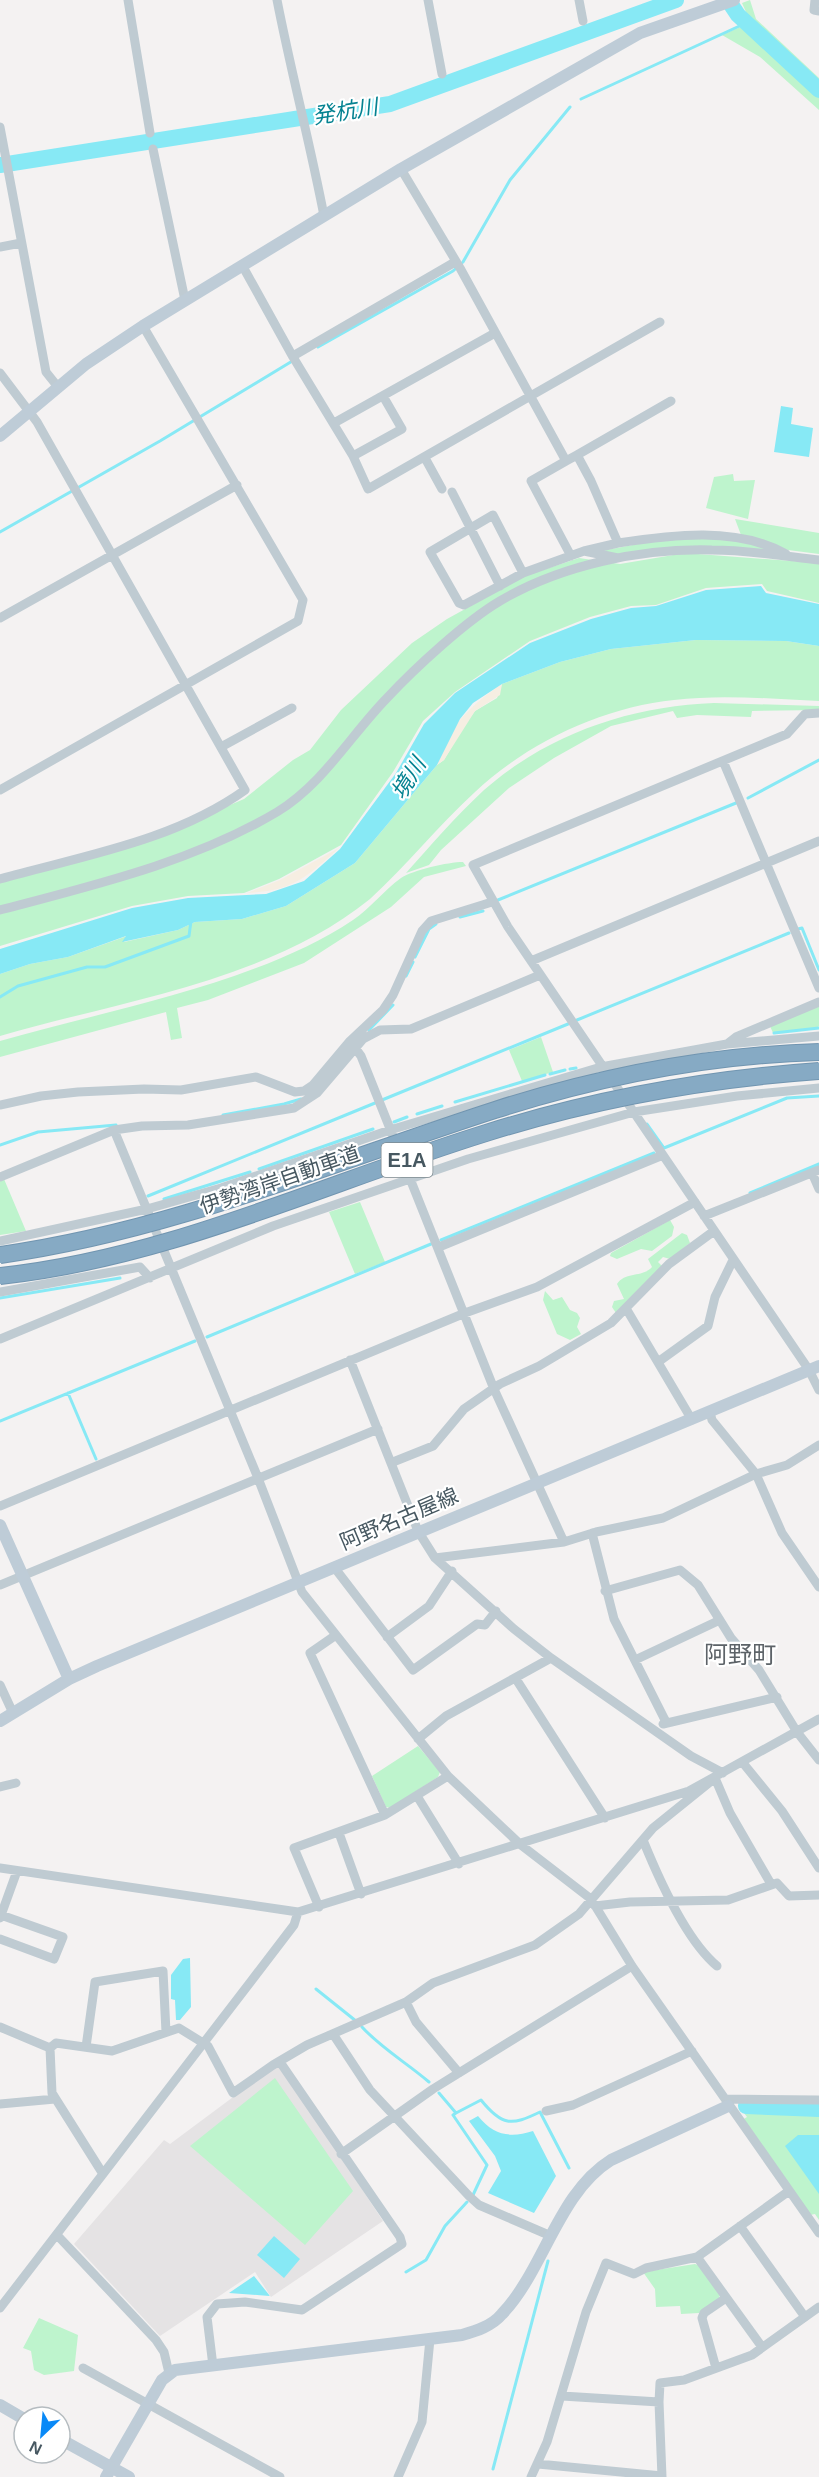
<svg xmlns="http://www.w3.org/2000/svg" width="819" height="2477" font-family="Helvetica,'Noto Sans JP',sans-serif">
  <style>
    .education { fill: #e5e3e4 }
    .green { fill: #bef4cd }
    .sand { fill: #f6eee2 }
    .water { fill: #87e9f5 }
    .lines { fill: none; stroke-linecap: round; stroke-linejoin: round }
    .stream { stroke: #87e9f5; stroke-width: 3 }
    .river { stroke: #87e9f5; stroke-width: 16 }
    .street { stroke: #bfcbd2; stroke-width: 9 }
    .secondary { stroke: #beccd7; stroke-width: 12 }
    .highway-bridge-casing { stroke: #7195b0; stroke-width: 18; stroke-linecap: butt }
    .highway-bridge { stroke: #86aac4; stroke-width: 16 }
    .labels { text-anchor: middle; stroke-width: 4.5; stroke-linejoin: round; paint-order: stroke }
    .shield { fill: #fff; stroke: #7e8a90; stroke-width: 1.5 }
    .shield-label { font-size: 20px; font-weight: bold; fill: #475861 }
    .street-label { font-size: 21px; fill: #475861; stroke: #fff }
    .water-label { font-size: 22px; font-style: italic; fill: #048291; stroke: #fff }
    .quarter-label { font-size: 24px; fill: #5d6368; stroke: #fff }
  </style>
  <rect width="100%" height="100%" fill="#f4f2f2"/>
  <path class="education" d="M275,2066L281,2067L383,2221L271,2297L255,2272L160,2336L74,2244L164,2140L170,2144Z"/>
  <path class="green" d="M750,0L756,19L819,78V85L750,21L742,3Z
    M745,25L819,95V110L760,57L722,35Z
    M733,474L734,481L755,480L748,519L706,508L714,477Z
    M735,519L819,533V554L788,550L741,535Z
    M669,538C699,539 751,535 775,552L619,555L596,552Z
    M685,553L819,563V603L767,591L762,584L706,588L656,605L631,606L590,617L530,641L455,692L423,721L393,772L341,845L279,879L244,893L188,896L132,906L0,946V882L169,831L244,799L293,760L310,750L341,710L412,643L447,619L525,576L579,558L620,564Z
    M696,640L786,641L819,646V701C771,699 722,694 674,700C603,707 527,743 475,792C438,826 407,865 370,899C269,981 123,1000 0,1036V974L30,964L68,957L127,936L124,942L178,930L195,922L242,919L286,906L355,863L437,765L444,760L465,724L475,711L497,698L502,684L560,662L611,649Z
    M714,703L819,706V710L752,711L751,717L697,715L677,718L673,711L611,726L554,758L509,788L441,850L429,865L406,873C431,845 456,816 484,790C548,734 630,706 714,703Z
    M463,862L466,866L424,877L391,907L304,963L208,1000L177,1008L182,1038L171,1040L166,1012L0,1057V1041C111,1009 257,984 353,920C371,908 384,890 401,878C413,870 448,862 463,862Z
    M819,1006V1026L816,1029L773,1033L770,1026Z
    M541,1037L553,1072L522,1081L509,1050Z
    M4,1179L26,1231L0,1235V1181Z
    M360,1202L385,1262L355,1274L329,1212Z
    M670,1220L674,1227L672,1236L652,1251L641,1249L617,1259L610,1256L611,1253Z
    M682,1233L687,1235L690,1243L670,1259L663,1257L658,1262L662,1266L616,1313L612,1307L614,1301L624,1299L617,1284C626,1271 642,1278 652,1267L648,1259Z
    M545,1291L553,1300L562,1297L570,1310L577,1313L580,1318L577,1327L581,1334L570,1340L557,1334L543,1300Z
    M418,1746L440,1772L438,1777L390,1808L386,1807L372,1776Z
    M275,2078L353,2191L305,2245L190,2146Z
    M744,2113L819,2114V2220L815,2214L810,2215L742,2120L747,2117Z
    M695,2264L700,2266L720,2294L719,2299L699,2313L681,2314L680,2306L656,2307L655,2289L643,2272Z
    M39,2318L78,2335L74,2371L44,2375L34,2370L31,2351L23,2348Z"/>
  <path class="sand" d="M502,684L500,695L475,711L444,760L437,765C445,729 473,703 502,684Z
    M339,848C307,877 293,891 247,893L280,880Z"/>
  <path class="water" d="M781,406L793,408L791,424L813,428L809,457L774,452Z
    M761,586L766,593L819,604V646L786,641L696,640L611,649L560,662L502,684L473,703L460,719L437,765L355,863L286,906L242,919L195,922L178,930L122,942L126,936L68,957L30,964L0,974V949L132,908L188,898L266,894L304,881L340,849L396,773L424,724L455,693L530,643L591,619L631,608L656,606L706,590Z
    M190,1958L191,2007L180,2020H176L175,2000L171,1999V1975L183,1959Z
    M478,2116C494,2136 511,2138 533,2131L556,2176L534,2213L488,2193L501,2171L495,2156L469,2121Z
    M798,2135H819V2194L785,2146Z
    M274,2236L300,2259L284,2278L257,2255Z
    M254,2276L270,2296L229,2293Z"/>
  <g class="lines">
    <path class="stream" d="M581,99L746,23
      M318,347L453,271L463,262L510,180L570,107
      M0,532L160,441L294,360
      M748,798L819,760
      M498,900L736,803
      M460,917L483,911
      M798,929L802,928L819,970
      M415,957L429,929L436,924
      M406,976L413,962
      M0,997L18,986L87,967H105L189,936L191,921
      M577,1020L789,933
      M369,1030L393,1005
      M774,1033L819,1028
      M570,1069L576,1068
      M550,1074L565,1070
      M382,1100L568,1024
      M455,1102L545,1075
      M417,1114L442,1106
      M223,1115L284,1104L301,1099
      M394,1122L407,1117
      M647,1124L664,1148L787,1098L819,1096
      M0,1145L38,1132L116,1125
      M259,1169L373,1129
      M750,1193L819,1164
      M148,1196L375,1103
      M164,1199L250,1172
      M441,1240L654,1153
      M0,1298L120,1278
      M207,1337L431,1244
      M68,1393L96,1459
      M0,1421L195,1341
      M316,1989L356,2021
      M362,2027C381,2048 407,2063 429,2082
      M439,2093L456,2113L481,2100C502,2126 511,2126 540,2112L569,2168
      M456,2113L453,2115L487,2165L473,2195
      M406,2272L426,2260L445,2226L467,2202
      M493,2469L548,2261"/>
    <path class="river" d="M728,0L738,15L819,90
      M0,165L390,104L676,0
      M746,2106L819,2109"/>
    <path class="street" d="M128,0L150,133
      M277,0C291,72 310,143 324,216
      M428,0L442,74
      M579,0L583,21
      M815,0L814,10L819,11
      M0,127L46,372L58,387
      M153,149L185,300
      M401,169L460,268L566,461L577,455L591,481L618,543L584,551
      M0,247L21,243
      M242,265L293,357L353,456L368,489L660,322
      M293,356L455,262
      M0,373L37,422L245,790C174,841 82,856 0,879
      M334,423L495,333
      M577,455L671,401
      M353,456L402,429L383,396
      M425,458L442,489
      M566,461L531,481L571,556
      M452,492L500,586
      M618,543C671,535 737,526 786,554
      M523,573L493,515L430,552L459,603L464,605L523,573L584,551L618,558
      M0,618L237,485
      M819,713L805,714L787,734L473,865L508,927L809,1370L819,1390
      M221,747L292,708
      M723,761L819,988
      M0,790L298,621L303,600L143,326
      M0,910C94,885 193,862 277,812C323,784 350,736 387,698C415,668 466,621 500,601C561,565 642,548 712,550C748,550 784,556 819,560
      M531,961L819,841
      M350,1041L383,1010L393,995L422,931L431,921L492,902
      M727,1044L736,1037L819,1002
      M0,1105L41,1096L78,1092L144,1089L181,1090L256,1077L295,1092L304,1091L313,1085L350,1041L361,1056L494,1389L564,1542
      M114,1130L258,1478L302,1592L448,1776L521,1845L591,1899L632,1966L819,2233
      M812,1173L819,1189
      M0,1177L114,1130L142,1126L188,1125L294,1108L317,1093L363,1039L380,1030L411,1029L540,975
      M704,1216L819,1170
      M0,1241L147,1209L221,1188L390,1130L601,1067L727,1044L819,1036
      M439,1247L663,1155
      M0,1292L140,1267L150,1278
      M627,1310L692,1420
      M0,1339L273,1226L468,1159L634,1112L737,1096L819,1088
      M350,1360L418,1531L435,1558L514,1629L551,1658L691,1756L723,1773
      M658,1362L708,1326L715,1297L733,1260
      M710,1412L712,1420L756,1474L782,1533L819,1587
      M393,1462L433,1446L464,1409L500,1384L539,1366L611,1323L669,1264L714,1231
      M0,1506L465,1313L537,1287L695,1202
      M592,1533L614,1619L666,1722
      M435,1558L564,1542L596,1532L663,1518L756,1474L787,1465L819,1445
      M334,1567L413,1670L477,1624L485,1625L496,1611
      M0,1585L378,1429
      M605,1591L680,1570L698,1585L731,1638L759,1670L797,1732L819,1760
      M336,1635L310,1653L385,1815
      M387,1637L429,1606L452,1571
      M635,1660L720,1620
      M516,1679L605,1818
      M0,1685L13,1713
      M663,1724L777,1697
      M418,1739L446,1716L551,1658
      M743,1763L782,1811L819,1868
      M0,1787L16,1783
      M417,1796L459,1864
      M339,1833L361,1894
      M643,1840C658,1877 686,1940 717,1966
      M0,1868L298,1912L689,1791L819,1719
      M595,1906L630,1902L728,1900L777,1883L789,1896L819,1895
      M319,1907L294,1848L385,1815L448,1776
      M0,1918L17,1871
      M0,1939L54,1959L63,1937L1,1915
      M406,2002L416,2022L459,2073
      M0,2027L50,2048
      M333,2034L370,2090L469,2196L479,2205L551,2236
      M86,2047L95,1982L163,1971L166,2032
      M50,2048L56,2043L112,2051L179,2028L208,2046L233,2093L273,2065L307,2045L406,2002L433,1983L535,1945L579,1914L653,1828L715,1778L730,1813L771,1884
      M50,2048L52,2093L103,2174
      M727,2099L819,2100
      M0,2104L55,2099
      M546,2111L573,2105L692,2051
      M341,2154L433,2089L632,1966
      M740,2226L805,2317
      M57,2235L156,2340L164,2352L169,2373
      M697,2257L762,2347
      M0,2308L252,1980L294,1925L298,1912
      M213,2366L207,2317L217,2304L245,2302L302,2310L402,2244L400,2237L280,2062
      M83,2368L280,2477
      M716,2368L702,2318L704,2313L726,2298
      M562,2396L659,2402L662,2477
      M659,2402L660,2383L684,2380L752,2355L819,2307
      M538,2464L662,2476
      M398,2477L422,2422L430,2339
      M531,2477L547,2442L586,2312L606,2263L634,2274L646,2268L697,2257L789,2191"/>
    <path class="secondary" d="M0,436L86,364L143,326L401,169L640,33L734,0
      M0,1525L69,1679
      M0,1721L69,1679L97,1666L819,1366
      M0,2405L24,2419
      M60,2439L129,2477
      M106,2477L162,2380L175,2370L462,2335C476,2331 492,2326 502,2314C544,2270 558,2193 611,2160L728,2106"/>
    <defs>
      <path id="highway-bridge" d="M0,1255C171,1231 331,1163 495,1110C598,1077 710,1055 819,1052
        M0,1276C169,1258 325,1183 486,1133C594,1099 706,1079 819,1071"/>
    </defs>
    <use href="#highway-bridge" class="highway-bridge-casing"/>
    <use href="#highway-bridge" class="highway-bridge"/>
  </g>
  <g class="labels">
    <rect class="shield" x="381.5" y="1143" width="51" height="34" rx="4.5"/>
    <g class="shield-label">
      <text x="407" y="1167">E1A</text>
    </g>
    <g class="street-label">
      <text transform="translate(280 1180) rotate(-19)" y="7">伊勢湾岸自動車道</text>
      <text transform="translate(399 1519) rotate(-23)" y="7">阿野名古屋線</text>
    </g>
    <g class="water-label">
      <text transform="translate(345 111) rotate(-9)" y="8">発杭川</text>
      <text transform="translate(408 778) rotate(-58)" y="8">境川</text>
    </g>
    <g class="quarter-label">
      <text x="740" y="1663">阿野町</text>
    </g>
  </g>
  <g transform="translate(42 2435) rotate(206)"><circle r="28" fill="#ffffff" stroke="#b5bcc0" stroke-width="1.5"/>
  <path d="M0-4.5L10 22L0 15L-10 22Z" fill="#0989f7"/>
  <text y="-9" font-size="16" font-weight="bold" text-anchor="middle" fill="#475861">N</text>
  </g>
</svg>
